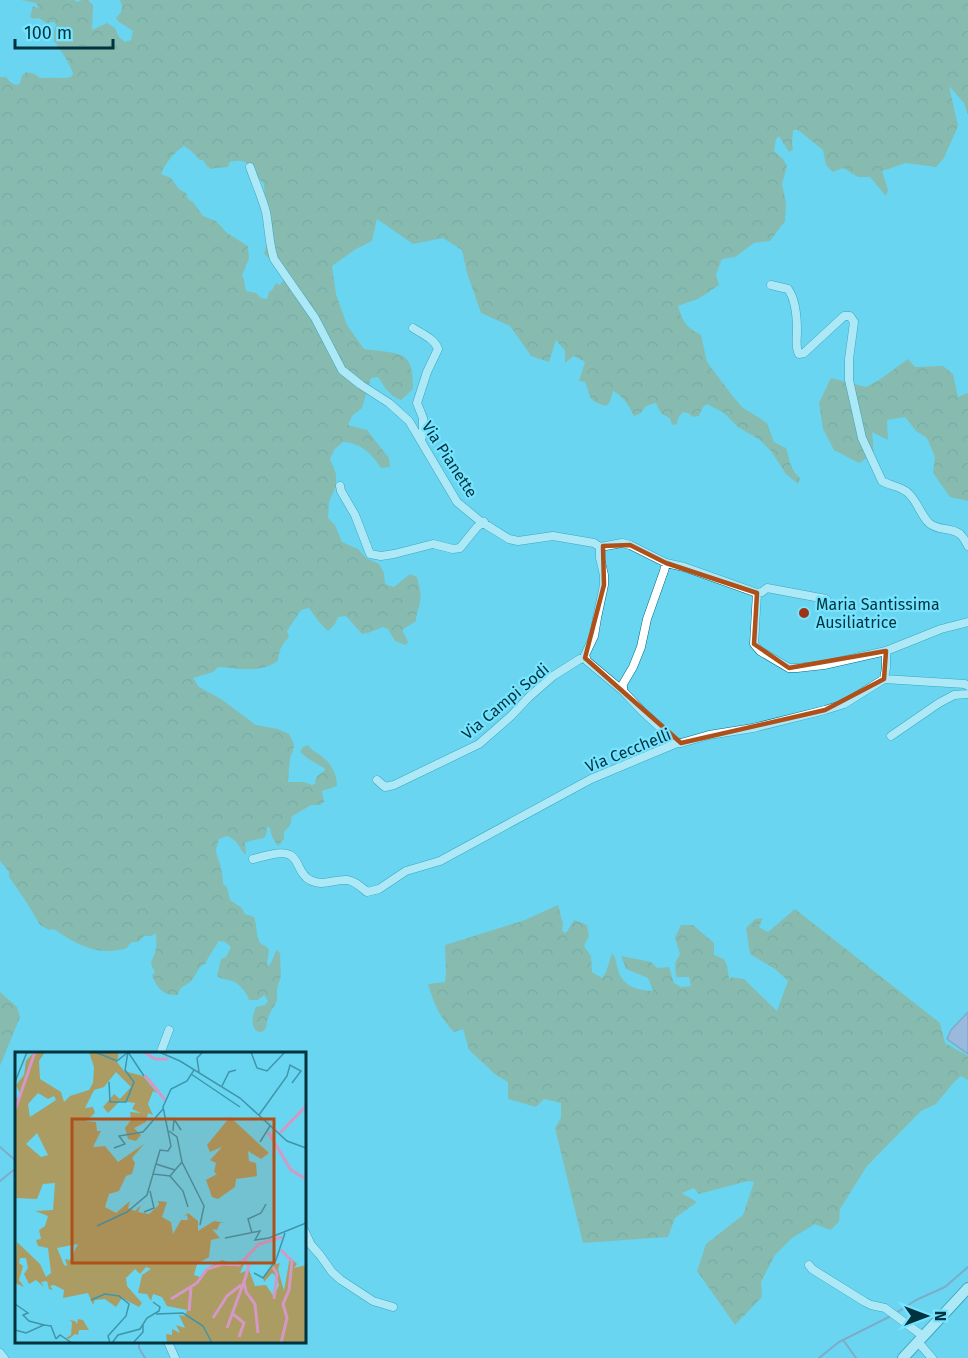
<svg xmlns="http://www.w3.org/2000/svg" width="968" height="1358" font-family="'Fira Sans',sans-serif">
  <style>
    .forest { fill: url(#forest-crowns); fill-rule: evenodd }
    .water { fill: #d498c4; stroke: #947a9c; stroke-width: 1.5 }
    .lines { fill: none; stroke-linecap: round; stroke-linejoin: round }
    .stream { stroke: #947a9c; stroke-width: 2 }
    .minor-casing { stroke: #046b7e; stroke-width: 9 }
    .secondary-casing { stroke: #046b7e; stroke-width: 12 }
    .minor { stroke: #fff; stroke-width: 8 }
    .secondary { stroke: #fff; stroke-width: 10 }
    .marked { fill: none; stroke: #ae5018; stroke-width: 4.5; stroke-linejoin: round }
    .poi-dot { fill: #9c3515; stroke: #76e3ff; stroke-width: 2 }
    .labels { text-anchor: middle; stroke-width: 4.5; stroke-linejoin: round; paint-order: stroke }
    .street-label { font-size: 16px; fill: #00333e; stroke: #76e3ff }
    .poi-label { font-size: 16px; fill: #00333e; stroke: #76e3ff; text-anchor: start }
    .inset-river { fill: none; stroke: #d498c4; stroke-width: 3 }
    .inset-road { fill: none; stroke: #3f95a9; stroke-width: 1.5 }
    .view { fill: #ae5018; fill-opacity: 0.15; stroke: #ae5018; stroke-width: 3 }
    .inset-edge { fill: none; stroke: #00333e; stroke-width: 3 }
  </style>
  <defs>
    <pattern id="forest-crowns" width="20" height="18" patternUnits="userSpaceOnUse" patternTransform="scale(1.5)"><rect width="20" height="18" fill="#aa9c62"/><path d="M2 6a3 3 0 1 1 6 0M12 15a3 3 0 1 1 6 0" fill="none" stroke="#888052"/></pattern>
  </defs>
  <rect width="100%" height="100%" fill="#69d6f1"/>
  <path class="forest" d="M21,0H74L77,2L82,0H88L93,5L92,30L107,23L115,28L119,37L125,42L131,40L133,31L119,22L116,18L121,12L122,6L120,0H968V115L964,103L949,86L958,126L944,158L936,167L906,163L882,171L888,190L886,196L870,177H858L843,168L833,172L826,165L823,150L798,130H793L792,144L793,150L789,152L779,136L776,139L774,151L783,159L787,166L782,184L786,203L785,221L770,241L754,243L735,257L722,259L716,275L719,285L698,299L678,306C683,322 686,327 701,335L707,362L731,394L742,407L767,423L774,442L786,448C791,463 789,467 800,478L798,484L786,474L771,451L760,440L738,427L724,413L707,404L703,407L699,416L693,417L688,413L683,412L678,418L677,424L672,425C671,417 669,418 662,414C659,411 658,407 656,403L646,406L640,414L634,416C628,404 624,397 613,391L610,402L606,406C586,400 592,398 585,382L579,381L585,362L574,356L565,363V351L556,340L549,362L531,356L510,326L481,313L467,273L462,250L443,238L413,244L377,219L372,241L356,249L332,266L336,294L347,325L364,349C372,350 396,352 403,356C413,362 413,379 413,389L401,400C390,397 384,386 378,377L371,378L362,408L352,416L348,425L367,430L389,458L390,467L381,468C371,453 361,443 343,442L334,450L330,459L336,474V486L329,502L328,518L335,525L342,542L358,549L366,558L379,564L384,573L385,584L394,587L410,574L417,577C419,586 422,593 420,602C419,609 416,613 416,621L402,630L408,642L406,645L395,641L388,629L383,627L368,633L362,634L346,616L338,617L335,624L328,631L319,622L309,608L301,610L287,631L289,637C281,645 279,650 278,661C259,674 239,668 218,667L213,672L193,678L199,687L221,699L256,725L278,729L289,734L294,744L293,751L290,758L288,782H304L312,785L315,784L316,777L324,771L325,768C319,766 305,757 300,752L303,747L308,745C312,751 315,751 320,755C330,762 337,773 337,786L322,791L324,802L320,805H311L291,817C293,823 288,828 284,832V839L278,846L272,837L270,828L267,827L266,835L264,838L245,842L246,855C237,847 241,842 227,836L219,839C213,856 218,853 221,868C222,873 223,879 223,884L227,887L230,900L242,908L245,914L254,917C257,924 256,937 260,943C263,945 266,946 269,949L267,965L268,966C273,962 273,955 277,950L280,953L281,976L277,989V1001L270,1013L267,1021L266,1028L262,1032C249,1032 252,1016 256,1007L265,1005L268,1001L264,995L258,1000H249C246,992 240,984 232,981C226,979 223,980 217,976L221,959L226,957L231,947L225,942L219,941L208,958L206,963C196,968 197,975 191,981C184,988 181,984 178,995C163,996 158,989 152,976L155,971L152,967L151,962C156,954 158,942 155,933L152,936H144L138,942C132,942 130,942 127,948C99,957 76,945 54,929L49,930L40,925L27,903L9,877V872L0,861V77H6L10,82L16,85L20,83L22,75L27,72L35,74L40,78C50,77 62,79 71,77L73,74C72,67 59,47 54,41V31L56,25L54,22H50L48,24L39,18L34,19L30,17L33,6L38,8V6L36,3ZM184,146L190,150L200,160H203L207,166L211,169C218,167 222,168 228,167L230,162C251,156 252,172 264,184L267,242L264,254L288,274L280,285L276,283L272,290L269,292L267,299L261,298L256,293L246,291L244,280L242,276L249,258L248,246L227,233L216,221L203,216L193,202L188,199L186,193L179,189L171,178L161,174C164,165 175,151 184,146Z
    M908,359L915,367L943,366L953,374L958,397L968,393V501L950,497L933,473L935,457L927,438L916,431L905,417L887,420L888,440L872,432L874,454L859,463L834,450L823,429L819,403L831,378L866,387L879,380Z
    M558,905L563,924L562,931L566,933L574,920L587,925L589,936L584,946L591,956L592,972L602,978L606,972L612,953C616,958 616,960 617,966C621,986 636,990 653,991L648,978L626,969L621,956L651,962L657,968L669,967L674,983L681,987L691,986L689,977H676L675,963L680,954L675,938L681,925H693L714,943V955L724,959L727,965L729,979L732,977L744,979L777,1011L788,981L775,969L750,954L746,928L755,919L763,918L759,927L768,932L795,909L940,1023L945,1043L968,1056V1080L961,1076L955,1081L936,1104L921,1111L867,1166L840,1209L839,1222L830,1230L815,1224L792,1238L775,1255L761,1282L762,1297L735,1325L697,1271L706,1244L743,1215L754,1182L748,1181L699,1194L694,1188L682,1193L697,1202L675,1218L668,1237L583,1243L555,1128L561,1118V1103L544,1099L536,1107L508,1099V1082L496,1075L469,1050L463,1029L454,1032C438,1015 435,1006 428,984L445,982L446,973L445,945L525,920Z
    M0,992L17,1007L20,1017L0,1066Z"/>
  <path class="water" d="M968,1012V1054L947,1039L951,1030Z"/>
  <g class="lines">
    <path class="stream" d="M0,1147L16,1161
      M0,1181L16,1168
      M896,1313L916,1300L945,1287L968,1267
      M844,1341L856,1358
      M139,1342V1348L145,1358
      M819,1358L839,1342L891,1316"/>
    <defs>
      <path id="minor" d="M250,167C255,182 262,197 266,212C269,228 269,244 274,259L315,318L342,370L361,385L389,403L409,421L457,502L480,521L509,539L518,541L553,536L594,543L600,547V558L604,575V585L597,618L594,636L585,655L587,661L623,691L642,711L677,743
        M771,285L788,289C796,300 797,317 797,331C797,340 795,347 799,354L804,353L844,316H850L854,322L849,359V380L862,438L882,481C890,486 900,486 907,492C917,500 920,514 929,523C937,531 951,527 960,534C963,537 966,542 968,546
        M413,328C422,334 435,339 438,349L427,372L417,403L423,418V433L421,440
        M340,486L341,491L355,515L370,554L381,556L394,554L433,544L453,549L460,548L477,527L484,522
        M600,547L622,543L630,545L666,563L684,567L757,593L754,644L760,651L789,668H797L824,665L886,651L941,629L968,622
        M757,593L762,592L767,588L826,599L829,607
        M884,679L965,684L968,686
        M623,691V684L633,667L641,647L647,619L664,571L666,563
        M891,736L939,703L954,695L968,694
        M377,780L385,787L394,785L479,744L511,716L529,697L553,676L580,659L585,658
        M253,859C264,857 280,850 290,855C299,859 299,875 310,880C323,887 334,879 347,880C355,881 361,887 367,892L379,889L406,871L440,861L591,779L677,743H681L709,735L753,728L825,710L844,704L884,679L886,668V651
        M160,1054L169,1030
        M304,1230L311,1245L320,1255L332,1272L341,1280L373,1301L393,1307
        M809,1265L812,1269L865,1302L871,1305L885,1308L923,1336
        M168,1342L175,1358
        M918,1342L932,1358
        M0,1353L4,1358"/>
      <path id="secondary" d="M903,1358L968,1288"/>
    </defs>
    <use href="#minor" class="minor-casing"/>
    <use href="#secondary" class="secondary-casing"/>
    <use href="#minor" class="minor"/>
    <use href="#secondary" class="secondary"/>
  </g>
  <path d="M0 0H968V1358H0ZM630,545L666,563L757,593L754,644L789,668L886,651L884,679L825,710L681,743L585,658L604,585L603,546Z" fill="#69d6f1" fill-opacity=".55" fill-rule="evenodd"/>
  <path class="marked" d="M630,545L666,563L757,593L754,644L789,668L886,651L884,679L825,710L681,743L585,658L604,585L603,546Z"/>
  <circle class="poi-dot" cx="804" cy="613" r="6"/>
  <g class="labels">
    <g class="street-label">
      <text transform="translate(450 459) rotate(57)" y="6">Via Pianette</text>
      <text transform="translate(505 701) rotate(-40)" y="6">Via Campi Sodi</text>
      <text transform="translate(628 750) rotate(-22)" y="6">Via Cecchelli</text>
    </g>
    <g class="poi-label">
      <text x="816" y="610">Maria Santissima<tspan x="816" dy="18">Ausiliatrice</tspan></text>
    </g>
  </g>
  <g transform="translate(15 1052)">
    <rect width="291" height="291" fill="#69d6f1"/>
    <path d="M30,0L24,9L25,27L46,40L49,50L55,44L74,38L78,31L79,15L74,0H104L102,10L109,19L128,24L142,41L138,39L133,52L138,63L133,61L131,70L119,76L126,83L121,89L113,87L110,76L116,68L115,60L126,61L117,57L120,51L105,49L93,61L88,55L99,42L105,47L116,35L101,20L89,35L79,38L70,56L78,55L80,61L71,69L81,70L82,79H86L78,95L90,94L103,110L129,92L117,106L120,111L117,122L111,124L104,139L94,142L90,155L101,161L115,149L113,156L120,159L126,153L123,160L134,162L144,153L143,149L152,150L147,165L156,170L158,182L166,168H173L172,163L168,165L173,161L183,169V179L199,169L210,171H205L202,178L197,177L205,186L196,188L194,205L182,212L179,223L185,225L194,215L207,208L219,212L225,209L229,212L225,221L234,218L240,234L251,233L259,245L264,233L261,224L257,221L249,230L248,225L258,213L265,211L263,217L269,239L275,205L282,212L279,216L291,213V291H152L151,282L157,283V277L165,281L161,273L170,276L164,263L170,264L172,258L152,254L147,245L138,242L136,249L132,242L123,241L127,223L136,217L131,215L125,222L120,217L111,226L112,234L127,251L124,255L107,246L101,255L90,247L80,248L78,253L73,241L48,246L49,238L39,233L35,234L38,238L34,237L32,229L26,230L29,235L21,228L14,232L9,222L13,216L11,206H5L4,211L8,214L4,228L9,235L0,231L2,190L25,212L31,225L36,221L33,196L23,194L21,188L26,187L24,178L30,174L33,164L20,159L38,158L40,131L28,132L22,147L0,146V40V48L6,43L1,33L9,23L11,9L17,2ZM23,41L33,47L39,44L41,48L15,65L13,52ZM22,81L33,103L26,105L11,92ZM63,192L55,208L50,207L52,214L49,213L42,196ZM215,65L254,101L246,107L233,99L234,109L241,111L242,124L221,127L220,135L203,147L197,145L191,128L202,122L199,120L201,111L195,108L207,95L195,100L192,93ZM54,268L60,269L62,272L63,267L68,268L74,278H64L63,283L60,282L54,287L51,286L56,283L57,270Z" fill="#aa9c62" fill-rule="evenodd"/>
    <path class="inset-river" d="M129,0L140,7H153M130,23L150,48M0,58L20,0M253,80L276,118L291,127M265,81L291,54M266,198L277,209L274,238L268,252L272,266L266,291M258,215L262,222L259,247M229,229L231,240L240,252L243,281M156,247L182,231L192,217L208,212L224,213L244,192L267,185M174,259L176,236M218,262L229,271L224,285M198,266L212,244L226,233M212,276L231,224L234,213L230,208"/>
    <path class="inset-road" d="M80,0L102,9L112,1M113,0L129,24M144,0L165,9L225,46L272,89L291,96M236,0L242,16L252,19L270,0M184,20L182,6L188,0M176,22L225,55M0,30L12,0M94,30L95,50H111L119,30L110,18L113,0M207,34L214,20L221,18M244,63L272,24L275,13L286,19L277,31M154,79L162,85L167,110L189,154L185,173M158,79L159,67L166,78M245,90L255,74M99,96L110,92L104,84L128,80L148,57M141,112L160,118M138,122L145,98L153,99L156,94L148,55L156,37L172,29L179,18M155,124L168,139L173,155M129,160L139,156L135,139M82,174L112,160L132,143L138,122L155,124L167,110M237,181L233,167L246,161L251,152M210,186L245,179L240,188L254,186L291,171M239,221L248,226L261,208L270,181M76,248L90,242L104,244L114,252L111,264L93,284L95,291M0,252L13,261L8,263L14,269L29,273L11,281L0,278M141,262L168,261L188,274L197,291M29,273L36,274L41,287M41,287L45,283L57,291M97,291L103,283L125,277L132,266L144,259L145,255L138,250M118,291L128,280V273"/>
    <path class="view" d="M57,67H259V211H57Z"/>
    <rect width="291" height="291" class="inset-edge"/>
  </g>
  <g transform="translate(926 1316) rotate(90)" stroke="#76e3ff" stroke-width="4.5" paint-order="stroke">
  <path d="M0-4.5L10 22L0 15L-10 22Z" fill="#00333e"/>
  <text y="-9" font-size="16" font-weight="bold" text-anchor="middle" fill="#00333e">N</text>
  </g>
  <path d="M15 39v9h98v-9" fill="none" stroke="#00333e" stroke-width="3"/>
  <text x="24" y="39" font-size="18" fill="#00333e" stroke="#76e3ff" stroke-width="4.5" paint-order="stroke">100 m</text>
</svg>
